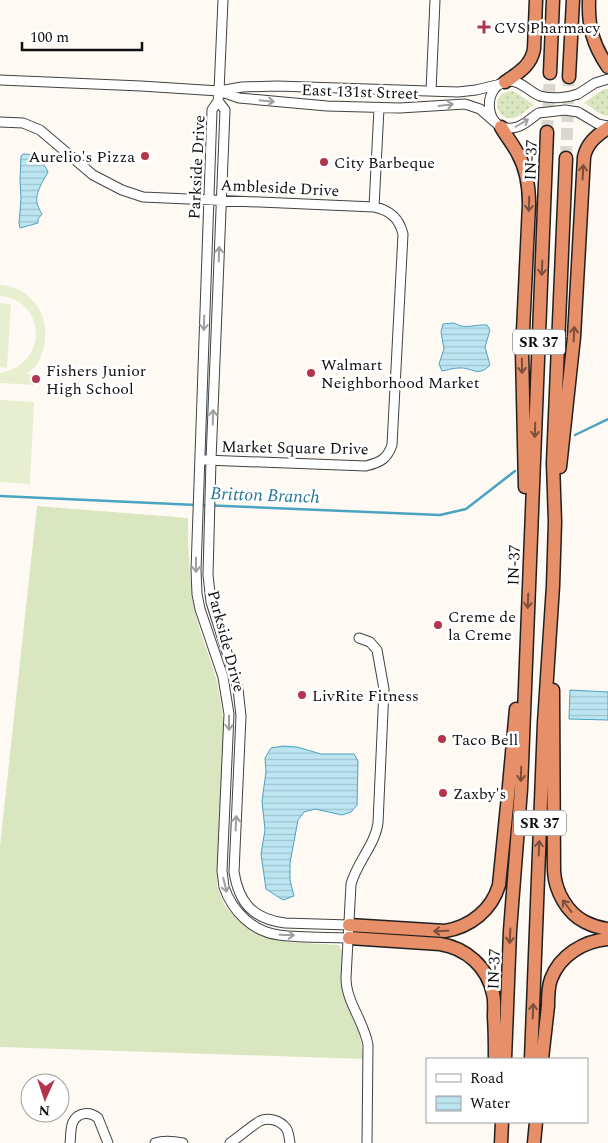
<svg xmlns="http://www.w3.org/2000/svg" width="608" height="1143" font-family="Spectral,serif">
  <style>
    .grass { fill: #d9e6bf }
    .park { fill: url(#park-dots) }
    .pitch { fill: #e8eed0 }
    .water { fill: url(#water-rules); stroke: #4aa3c0 }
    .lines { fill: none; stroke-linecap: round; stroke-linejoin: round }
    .stream { stroke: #4aa3c0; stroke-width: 2.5 }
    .highway-tunnel { stroke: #dad7d1; stroke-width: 12; stroke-dasharray: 12 6; stroke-linecap: butt }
    .minor-casing { stroke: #424242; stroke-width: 11 }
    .highway-casing { stroke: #202020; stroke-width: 15 }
    .minor { stroke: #fff; stroke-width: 9 }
    .highway { stroke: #e68f69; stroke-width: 12 }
    .minor-bridge-casing { stroke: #424242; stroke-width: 11; stroke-linecap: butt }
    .minor-bridge { stroke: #fff; stroke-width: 9 }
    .oneway { stroke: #9f9f9f }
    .oneway2 { stroke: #7a4f3c }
    .poi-dot { fill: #b2344d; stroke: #fff; stroke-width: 2 }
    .labels { text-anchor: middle; stroke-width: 5; stroke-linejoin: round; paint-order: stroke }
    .shield { fill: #fff; stroke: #575757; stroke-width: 1 }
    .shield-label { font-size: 15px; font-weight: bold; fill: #0f0f0f }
    .poi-label { font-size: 16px; fill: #0f0f0f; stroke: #fff; text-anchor: start }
    .street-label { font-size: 16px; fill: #0f0f0f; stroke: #fff }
    .water-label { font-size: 18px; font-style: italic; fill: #247596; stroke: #fff }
  </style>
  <defs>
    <pattern id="park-dots" width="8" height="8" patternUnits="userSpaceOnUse" patternTransform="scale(1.25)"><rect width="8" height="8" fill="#d9e6bf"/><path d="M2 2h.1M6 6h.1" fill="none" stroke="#b9c4a3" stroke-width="1.8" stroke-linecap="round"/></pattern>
    <pattern id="water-rules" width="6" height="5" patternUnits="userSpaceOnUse" patternTransform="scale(1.25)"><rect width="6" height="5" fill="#bce5f1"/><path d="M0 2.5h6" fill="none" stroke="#a0c3cd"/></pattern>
  </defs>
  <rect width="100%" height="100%" fill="#fefaf3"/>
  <path class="grass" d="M37,506L188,518C188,551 189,584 196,616C201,637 210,657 216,678C220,695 222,711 224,727L217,886L225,906L239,921L258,933L288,942L339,945L343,954V990L358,1028L364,1059L0,1047V846Z"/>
  <path class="park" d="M605,89H608V116C598,115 592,107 584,103L599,92Z
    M512,91L518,94L534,105C527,108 521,116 514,118C495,122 489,92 512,91Z"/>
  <path class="pitch" d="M0,285C34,287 54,321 42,353C39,362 35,369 26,374L35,375L34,385L0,383V373C50,364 46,300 0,296Z
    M0,303L11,304L7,368L0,367Z
    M0,400L34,402L30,484L0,482Z"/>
  <path class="water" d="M23,154C33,153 44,162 48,172C43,181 35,193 37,203C38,207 40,211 42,214L38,219V223L20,228L19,223L21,199L20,180L21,156Z
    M454,323C465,330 475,324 487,325L490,330L485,347L490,365C478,378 472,367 459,368C453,368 448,370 442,371L439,364L444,349L441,332L443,324Z
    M570,690L608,692V720L569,719Z
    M283,746L297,747L321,754H354L358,761L357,805L351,812L342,815L315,809L304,812L298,820L290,863V880L294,896L283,900L266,889L261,854L265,830L262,801L266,772L265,758L271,748Z"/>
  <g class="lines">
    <path class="stream" d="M575,435L608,419
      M0,496L196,505
      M201,505L440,515L466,509L515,471"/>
    <path class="highway-tunnel" d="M547,132L550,73
      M566,158L569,77"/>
    <defs>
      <path id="minor" d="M223,0L219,91L218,101L212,110L196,570L197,594L200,609L223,677L229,714L222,871C223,876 223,882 224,887C232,911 253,932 279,935C302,938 326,937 349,938
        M0,80L141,86L219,91L239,98L327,106L400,108L465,104L480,109L495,122
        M219,91L242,87L277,86L458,92L476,90L501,84
        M431,91L435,0
        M578,94L595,83L608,79
        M218,101L225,110L211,460L208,575L211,602L234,675L238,689L241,716L234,872C239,903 253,919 285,923L349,925
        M578,112L598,124L608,126
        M539,113C532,117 525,125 517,127C483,137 480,82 510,81C522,81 529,92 540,96
        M0,122L23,123L40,130L93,175L122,190L143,197L374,207C390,210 399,218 403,234L392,445C387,459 381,462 366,466L205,460
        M374,207L379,108
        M359,638L370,642L377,650L384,689L378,823C375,845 357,862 351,884L346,978C346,1002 364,1021 368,1045L367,1143
        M70,1143C71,1137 70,1128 73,1122C78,1112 90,1111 98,1118L108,1143
        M155,1143C164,1140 173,1141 183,1143
        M230,1143C239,1137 251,1126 260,1121C268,1117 280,1120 286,1128C289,1132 289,1138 290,1143"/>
      <path id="highway" d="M589,0C588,27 593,45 608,67
        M550,73L553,0
        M569,77L573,0
        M505,82C518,73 531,66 534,49L536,0
        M501,127C506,136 513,144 518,154C527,170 529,187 529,204L522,352L525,487
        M560,467L574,337L584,157C587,143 596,136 608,128
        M553,690L554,871C555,891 567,913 585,922C593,926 600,928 608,929
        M349,925L445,931C470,927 492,910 499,885L509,786L516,709
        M349,938L440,944C466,948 488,967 493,994C495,1001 494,1009 494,1017C495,1031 495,1045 495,1059
        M505,1059L510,931L521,789L547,132
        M531,1059L544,723L553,586L555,522L553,463L566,158
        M542,1059C544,1041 546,1023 548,1006C548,997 548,987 551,979C560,955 584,941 608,939
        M501,1143L502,1122
        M534,1143L536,1122"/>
    </defs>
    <use href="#minor" class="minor-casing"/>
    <use href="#highway" class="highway-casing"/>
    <use href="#minor" class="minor"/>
    <use href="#highway" class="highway"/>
    <defs>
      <path id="minor-bridge" d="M540,96C552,99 567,98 578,94
        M539,113L565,110L578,112"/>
    </defs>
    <use href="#minor-bridge" class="minor-bridge-casing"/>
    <use href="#minor-bridge" class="minor-bridge"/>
  </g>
  <defs><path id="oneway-shaft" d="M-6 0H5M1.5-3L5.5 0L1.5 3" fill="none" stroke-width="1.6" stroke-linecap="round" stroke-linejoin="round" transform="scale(1.25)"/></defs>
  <g class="oneway">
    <use href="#oneway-shaft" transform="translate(267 101) rotate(6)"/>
    <use href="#oneway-shaft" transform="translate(446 105) rotate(-7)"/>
    <use href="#oneway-shaft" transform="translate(522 123) rotate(-30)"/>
    <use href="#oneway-shaft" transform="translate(219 254) rotate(-88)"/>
    <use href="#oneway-shaft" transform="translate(204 323) rotate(92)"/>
    <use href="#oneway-shaft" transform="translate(213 417) rotate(-88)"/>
    <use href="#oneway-shaft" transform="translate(196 565) rotate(90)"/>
    <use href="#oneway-shaft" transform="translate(229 723) rotate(90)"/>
    <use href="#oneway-shaft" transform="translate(236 823) rotate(-87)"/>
    <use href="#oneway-shaft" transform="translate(225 885) rotate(76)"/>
    <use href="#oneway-shaft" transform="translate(287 935) rotate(2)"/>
  </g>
  <g class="oneway2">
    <use href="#oneway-shaft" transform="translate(583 172) rotate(-87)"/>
    <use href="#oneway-shaft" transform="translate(529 204) rotate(92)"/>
    <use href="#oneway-shaft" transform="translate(542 268) rotate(92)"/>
    <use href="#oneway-shaft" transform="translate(574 334) rotate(-87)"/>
    <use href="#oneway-shaft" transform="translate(522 366) rotate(89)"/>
    <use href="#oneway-shaft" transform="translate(535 430) rotate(92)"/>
    <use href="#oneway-shaft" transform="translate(528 601) rotate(92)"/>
    <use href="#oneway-shaft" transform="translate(521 774) rotate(92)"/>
    <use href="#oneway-shaft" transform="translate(539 848) rotate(-88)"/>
    <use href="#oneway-shaft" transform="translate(567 906) rotate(-127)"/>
    <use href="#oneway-shaft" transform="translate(441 931) rotate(178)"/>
    <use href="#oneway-shaft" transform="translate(510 936) rotate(93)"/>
    <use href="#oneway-shaft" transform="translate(533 1011) rotate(-88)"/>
  </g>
  <g class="poi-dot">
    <path d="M481.5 19.5h5v5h5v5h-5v5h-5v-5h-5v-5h5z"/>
    <circle cx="145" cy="156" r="5"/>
    <circle cx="324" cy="162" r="5"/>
    <circle cx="311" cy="373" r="5"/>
    <circle cx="36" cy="379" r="5"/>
    <circle cx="438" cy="625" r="5"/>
    <circle cx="302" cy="695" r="5"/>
    <circle cx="442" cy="739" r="5"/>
    <circle cx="443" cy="793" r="5"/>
  </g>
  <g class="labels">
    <g class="shield">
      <rect x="513" y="329.5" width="52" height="25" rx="4"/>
      <rect x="514" y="810.5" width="52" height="25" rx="4"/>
    </g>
    <g class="shield-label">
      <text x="539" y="347">SR 37</text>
      <text x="540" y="828">SR 37</text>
    </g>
    <g class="poi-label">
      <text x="494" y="33">CVS Pharmacy</text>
      <text x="135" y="162" text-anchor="end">Aurelio's Pizza</text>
      <text x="334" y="168">City Barbeque</text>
      <text x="321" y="370">Walmart<tspan x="321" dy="18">Neighborhood Market</tspan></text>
      <text x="46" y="376">Fishers Junior<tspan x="46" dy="18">High School</tspan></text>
      <text x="448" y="622">Creme de<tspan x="448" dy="18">la Creme</tspan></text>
      <text x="312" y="701">LivRite Fitness</text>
      <text x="452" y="745">Taco Bell</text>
      <text x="453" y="799">Zaxby's</text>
    </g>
    <g class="street-label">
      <text transform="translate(360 91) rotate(2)" y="6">East 131st Street</text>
      <text transform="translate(530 160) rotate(-88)" y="6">IN-37</text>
      <text transform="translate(196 167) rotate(-87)" y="6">Parkside Drive</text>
      <text transform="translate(280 187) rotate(3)" y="6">Ambleside Drive</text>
      <text transform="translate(295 447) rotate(1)" y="6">Market Square Drive</text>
      <text transform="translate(513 565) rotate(-88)" y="6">IN-37</text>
      <text transform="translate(227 641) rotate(75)" y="6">Parkside Drive</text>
      <text transform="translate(493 969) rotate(-88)" y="6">IN-37</text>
    </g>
    <g class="water-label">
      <text transform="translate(265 495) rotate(2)" y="6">Britton Branch</text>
    </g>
  </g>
  <rect x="426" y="1058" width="162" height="65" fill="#ffffff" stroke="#9f9f9f"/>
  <rect x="436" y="1074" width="25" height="8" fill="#ffffff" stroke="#9f9f9f"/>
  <text x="470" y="1083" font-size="15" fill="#0f0f0f">Road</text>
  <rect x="436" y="1096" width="25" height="15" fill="url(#water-rules)" stroke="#9f9f9f"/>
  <text x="470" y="1108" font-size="15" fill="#0f0f0f">Water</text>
  <g transform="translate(45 1098) rotate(183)"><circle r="24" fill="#ffffff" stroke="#9f9f9f"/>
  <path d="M0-4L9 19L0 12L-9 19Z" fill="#b2344d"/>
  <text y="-8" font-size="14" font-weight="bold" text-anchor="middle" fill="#0f0f0f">N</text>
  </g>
  <path d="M22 42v8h120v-8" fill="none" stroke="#0f0f0f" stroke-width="2.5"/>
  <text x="30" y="42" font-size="15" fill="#0f0f0f" stroke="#ffffff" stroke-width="4" paint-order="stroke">100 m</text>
</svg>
